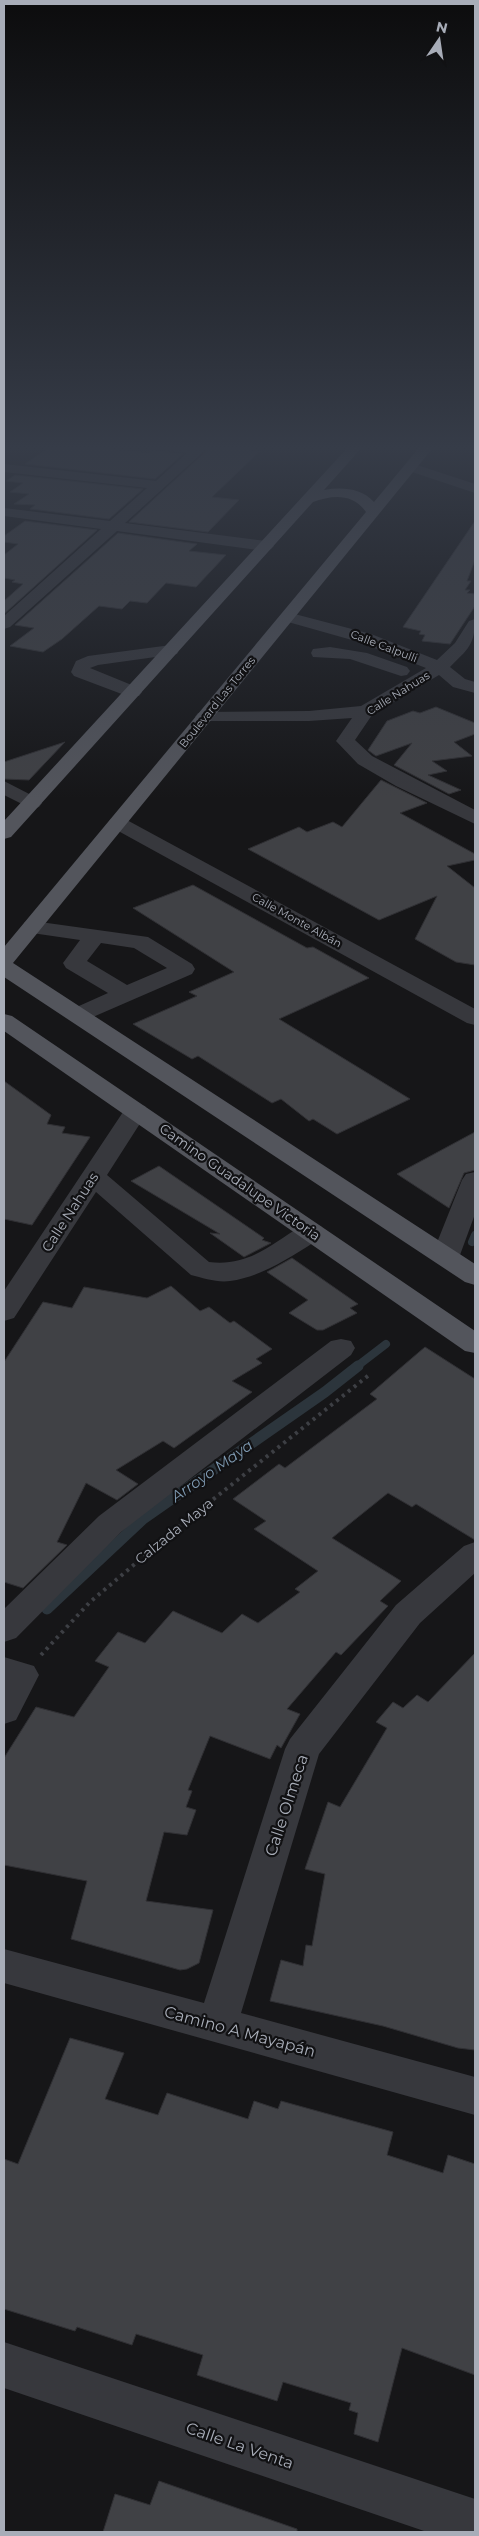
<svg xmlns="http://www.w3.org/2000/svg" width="479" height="2536" font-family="Montserrat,sans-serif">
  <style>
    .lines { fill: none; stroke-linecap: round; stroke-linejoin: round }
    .stream-far1 { stroke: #2c353c; stroke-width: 8 }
    .stream { stroke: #2c353c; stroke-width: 11 }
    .building { fill: #404145; stroke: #303034 }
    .path { stroke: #3d3f44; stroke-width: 4; stroke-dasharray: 3 4.5; stroke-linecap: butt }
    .minor { fill: #37383d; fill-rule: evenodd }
    .major { fill: #53555c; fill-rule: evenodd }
    .labels { text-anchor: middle; stroke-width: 4.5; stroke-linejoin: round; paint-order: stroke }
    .far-street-label { font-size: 11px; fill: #a8adb8; stroke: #111113 }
    .street-label { font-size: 14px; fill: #a8adb8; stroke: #111113 }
    .water-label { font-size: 15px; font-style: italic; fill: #7f9bb3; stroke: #111113 }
    .near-street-label { font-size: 16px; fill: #a8adb8; stroke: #111113 }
  </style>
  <rect width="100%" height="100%" fill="#161618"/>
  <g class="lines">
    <path class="stream-far1" d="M472,1242L475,1235
      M356,1367L386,1344"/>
    <path class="stream" d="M47,1609L143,1519L325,1392L358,1366"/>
  </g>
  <path class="building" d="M54,444L150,453V450L183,454L155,479L25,464Z
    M214,444H259L251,451H260L212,497L239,500L208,532L129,522Z
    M15,475L143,489L109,519L39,510L30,509L35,505L14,504L29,494L10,492L23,483L6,481Z
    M25,521L97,530L4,614V601L23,584L12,582L15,580L4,578V555L18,544L4,542V536Z
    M475,521V560L467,581H471L465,590H470L467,593L475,594V606L450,644L422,641L425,635L419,634L421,631L403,627Z
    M118,533L197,544L189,551L226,555L196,587L166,583L147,603L130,601L122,609L99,606L62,639L43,652L10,646L34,628L15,625Z
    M436,707L475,723V734L454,742L472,756L432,761L447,771L428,775L461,790L449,794L394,765L412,743L376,756L368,750L387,721L413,711L420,713Z
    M65,742L29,780L4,779V762Z
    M381,780L427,803L400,813L475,854V860L447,866L475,888V965L456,962L415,939L437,896L379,920L248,849L299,827L307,832L333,822L342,827Z
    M193,885L307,948L313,947L369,978L279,1019L410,1099L337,1134L313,1119L309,1121L281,1099L272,1103L198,1056L192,1059L133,1024L197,996L189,992L234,972L133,908Z
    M4,1081L51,1115L47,1124L65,1127L62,1133L90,1137L32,1225L4,1219Z
    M475,1132V1170L464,1173L449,1208L397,1174Z
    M159,1166L264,1238L262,1240L271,1243L244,1257L210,1233L220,1234L131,1181Z
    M292,1258L358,1304L350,1308L357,1313L323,1330H317L289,1313L308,1300L267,1272Z
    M171,1286L200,1311L209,1307L230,1323L234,1321L272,1349L256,1359L262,1363L232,1381L252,1392L174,1448L163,1441L116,1470L138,1484L117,1500L86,1483L57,1542L67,1545L23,1588L4,1582V1362L43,1302L72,1308L84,1287L147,1298Z
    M425,1347L475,1379V1540L416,1504L412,1507L388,1493L332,1538L401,1581L380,1601L388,1606L341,1655L336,1652L287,1709L300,1714L281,1748L277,1745L270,1759L210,1736L188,1790L192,1791L186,1807L196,1810L187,1835L164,1832L146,1901L213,1910L199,1963L187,1969L180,1970L71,1939L87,1881L4,1865V1758L36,1707L74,1717L109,1667L95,1661L118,1632L145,1643L173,1611L222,1633L242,1614L258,1623L300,1592L295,1589L318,1571L254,1529L266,1521L233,1499L279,1464L285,1468L377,1399L370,1394Z
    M475,1653V2050L458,2048L383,2026L270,2001L281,1960L303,1966L306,1945L312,1946L325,1874L305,1869L328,1802L340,1807L387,1728L376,1722L393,1702L403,1708L417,1695L428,1702Z
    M70,2038L124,2053L105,2099L158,2115L167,2093L248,2119L254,2101L278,2109L281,2101L393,2132L387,2155L443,2173L448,2155L475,2164V2375L402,2348L378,2442L354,2434L358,2413L349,2410L351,2403L283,2382L277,2401L197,2375L203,2355L136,2334L132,2345L77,2327L75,2331L4,2309V2159L18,2164Z
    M159,2481L297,2529V2532H103L115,2494L150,2505Z"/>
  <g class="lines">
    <path class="path" d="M41,1655L90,1602L181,1525L369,1375"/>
    <path class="minor" d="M138,444H212L125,523L266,541L271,543L274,546L271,549L266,551L117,531L10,627L4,629V616L101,529L4,516V508L110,521L147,488L4,472V464L156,481L187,453L145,448Z
      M411,463L475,484V493L406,470L404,467L406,464Z
      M287,612L371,634L437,660L455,643L469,621L475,619C475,645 468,649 450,667L465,679L475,682V693L453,687L439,675L372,715L355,740L372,756L475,810V824L396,786L358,764L336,741L352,718L309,721H198L195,717L198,713L204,712L309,711L361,706L426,668L359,642L281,620L279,617Z
      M171,645L177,646L179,650L177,654L98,665L90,668L139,688L142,692L139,696H127L74,676L71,672L76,661L88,656Z
      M330,647L367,653L407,667L410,671L407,675L401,676L350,659L313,657L311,653L313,649Z
      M4,781L39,799L42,803L39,807L32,809L4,795Z
      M118,817L125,819L475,1009V1025L467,1023L111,827L108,823L111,819Z
      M33,921L148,937L192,964L195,969L192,974L86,1020L78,1022L70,1020L66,1015L70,1010L108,993L66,968L63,963L80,940L25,932L22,927L25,922ZM101,943L134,948L167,968L127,985L87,961Z
      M136,1104L145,1106L148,1111L107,1175L209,1262C247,1267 271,1245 301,1226L311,1224L321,1226L324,1232L321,1238C292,1256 264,1276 230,1281C218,1283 203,1278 191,1275L96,1192L14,1318L4,1321V1291L127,1106Z
      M475,1172V1214L460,1255L456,1261L446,1263L436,1261L432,1255L462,1180L466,1174Z
      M341,1339L351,1341L355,1348L351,1355L121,1532L16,1638L4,1642V1609L99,1516L331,1341Z
      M475,1542V1573L420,1623L319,1754L241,2013L475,2077V2115L4,1983V1949L204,2003L285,1749L290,1739L396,1605L464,1546Z
      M4,1657L34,1666L39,1675L16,1720L4,1724Z
      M4,2342L475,2499V2532H427L4,2388Z"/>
    <path class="major" d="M351,444H365L324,490C342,487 361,488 374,502L422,444H436L13,963L475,1264V1285L465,1282L4,977V947L366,512C353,493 332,495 313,502L11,837L4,839V821Z
      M4,1014L12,1016L475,1331V1353L465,1351L4,1031Z"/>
  </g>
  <linearGradient id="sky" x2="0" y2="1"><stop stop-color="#0c0c0d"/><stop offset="0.56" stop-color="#363c48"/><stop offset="1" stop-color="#363c48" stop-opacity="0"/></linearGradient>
  <rect width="479" height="799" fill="url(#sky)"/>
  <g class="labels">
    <g class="far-street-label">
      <text transform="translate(384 646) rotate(21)" y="4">Calle Calpulli</text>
      <text transform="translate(398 693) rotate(-32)" y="4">Calle Nahuas</text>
      <text transform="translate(217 702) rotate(-51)" y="4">Boulevard Las Torres</text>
      <text transform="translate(297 920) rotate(29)" y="4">Calle Monte Albán</text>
    </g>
    <g class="street-label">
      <text transform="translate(240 1182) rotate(35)" y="5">Camino Guadalupe Victoria</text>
      <text transform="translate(70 1212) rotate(-57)" y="5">Calle Nahuas</text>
      <text transform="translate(174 1531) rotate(-39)" y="5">Calzada Maya</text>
    </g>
    <g class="water-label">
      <text transform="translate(212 1471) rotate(-35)" y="5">Arroyo Maya</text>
    </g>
    <g class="near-street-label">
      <text transform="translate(286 1805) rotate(-72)" y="6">Calle Olmeca</text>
      <text transform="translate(240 2031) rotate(15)" y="6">Camino A Mayapán</text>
      <text transform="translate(240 2445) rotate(19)" y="6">Calle La Venta</text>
    </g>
  </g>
  <rect width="479" height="2536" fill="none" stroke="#a8adb8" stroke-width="10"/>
  <g transform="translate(439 40) rotate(13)" stroke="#111113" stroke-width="4" paint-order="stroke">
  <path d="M0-4L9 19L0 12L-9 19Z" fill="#a8adb8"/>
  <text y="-8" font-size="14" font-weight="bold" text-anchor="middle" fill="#a8adb8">N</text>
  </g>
</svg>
